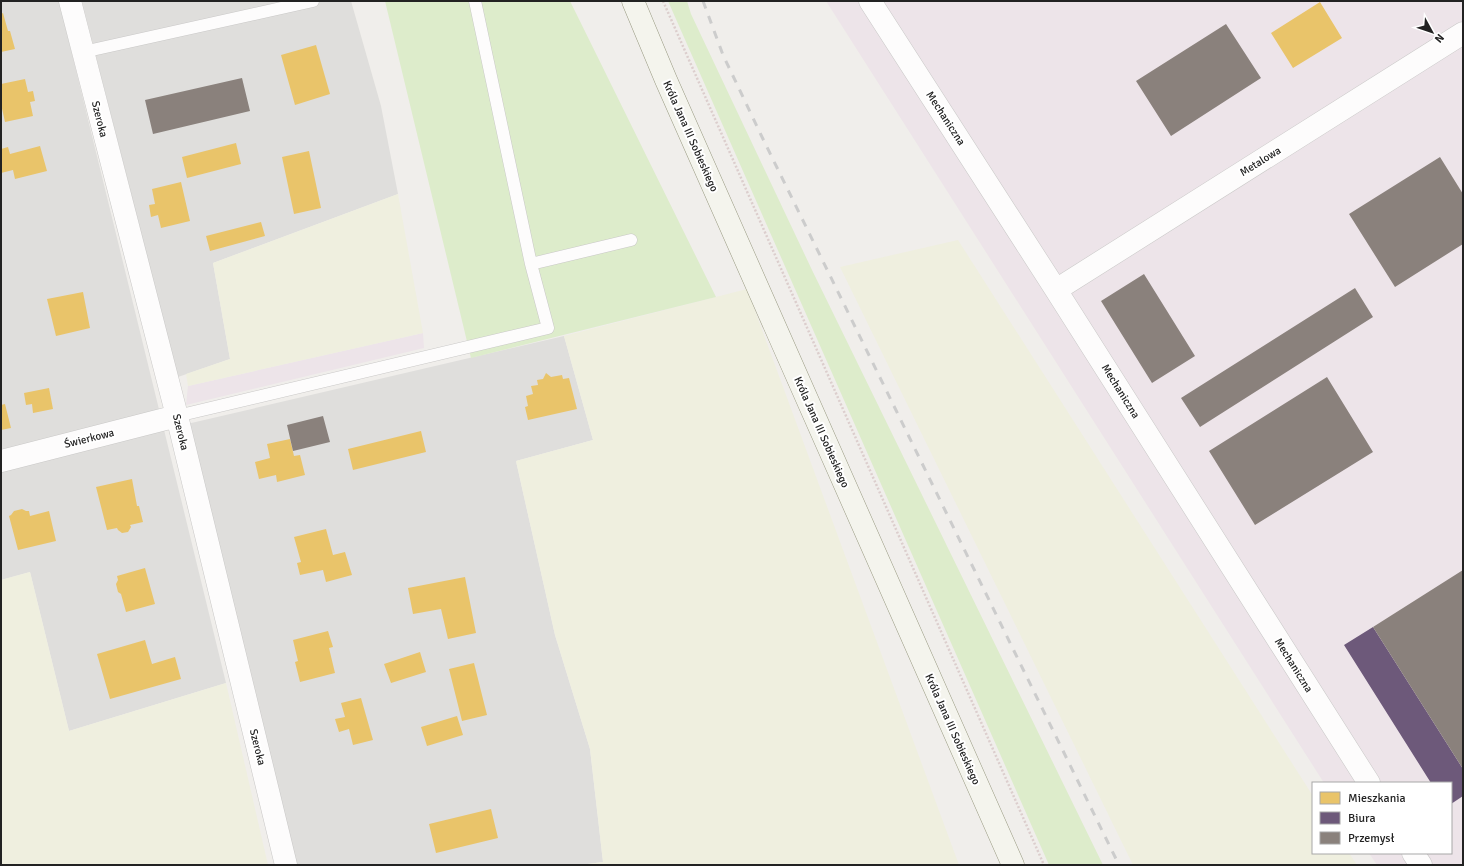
<svg xmlns="http://www.w3.org/2000/svg" width="1464" height="866" font-family="Signika,sans-serif">
  <style>
    .residential { fill: #dfdedc }
    .industrial { fill: #ede4e9 }
    .farmland { fill: #efefdf }
    .grass { fill: #ddeccb }
    .homes { fill: #e9c46a }
    .offices { fill: #6d597a }
    .industry { fill: #8a817c }
    .lines { fill: none; stroke-linecap: round; stroke-linejoin: round }
    .service-casing { stroke: #c9c8c7; stroke-width: 13 }
    .minor-casing { stroke: #c9c8c7; stroke-width: 23 }
    .secondary-casing { stroke: #999a82; stroke-width: 23 }
    .path { stroke: #dccecd; stroke-width: 2.5; stroke-dasharray: 2 2; stroke-linecap: butt }
    .service { stroke: #fdfcfc; stroke-width: 12 }
    .minor { stroke: #fdfcfc; stroke-width: 22 }
    .secondary { stroke: #f4f4ed; stroke-width: 22 }
    .rail { stroke: #ccc; stroke-width: 3; stroke-dasharray: 8 8; stroke-linecap: butt }
    .labels { text-anchor: middle; stroke-width: 4; stroke-linejoin: round; paint-order: stroke }
    .street-label { font-size: 11px; fill: #222; stroke: #fff }
  </style>
  <rect width="100%" height="100%" fill="#f0eeeb"/>
  <path class="residential" d="M1,1H59L226,683L69,731L30,572L1,580Z
    M82,1H351L381,106L398,194L213,263L230,359L178,377Z
    M564,336L593,440L516,461L555,635L590,749L603,862L580,865H297L187,424Z"/>
  <path class="industrial" d="M826,1H1463V865H1377L1369,853H1451V783H1324Z
    M423,333L424,348L186,405L188,386Z"/>
  <path class="farmland" d="M398,194L423,333L188,386L186,374L230,359L213,263Z
    M958,240L1313,796V853H1349L1357,865H1133L840,267Z
    M747,289L959,865H580L603,862L590,749L555,635L516,461L593,440L564,336Z
    M30,572L69,731L226,683L268,865H1V580Z"/>
  <path class="grass" d="M385,1H570L716,297L471,358Z
    M668,1H687L691,14L812,270L1103,865H1049Z"/>
  <path class="homes" d="M1320,2L1342,38L1293,68L1271,33Z
    M3,13L8,31H10L15,49L1,52V14Z
    M316,45L330,94L295,105L281,55Z
    M25,79L28,92L33,91L35,101L30,102L33,116L5,122L1,104V84Z
    M236,143L241,164L187,178L182,157Z
    M40,146L47,171L15,179L13,170L1,173V149L8,147L10,154Z
    M309,151L321,208L294,214L282,157Z
    M181,182L190,221L161,228L158,215L151,217L149,205L155,204L152,189Z
    M261,222L265,236L210,251L206,236Z
    M83,292L90,328L56,336L47,299Z
    M546,373L551,377L562,375L563,379L569,378L577,409L528,420L525,407L528,406L526,396L533,394L531,386L538,385L537,380L543,379Z
    M49,388L53,409L33,413L32,404L26,405L24,393Z
    M5,404L11,428L1,430V405Z
    M421,431L426,452L353,470L348,449Z
    M290,439L294,456L300,455L305,475L277,482L276,475L259,479L255,462L270,458L267,444Z
    M132,479L137,506H139L143,522L130,525L131,527L128,532L122,533L118,530L117,528L107,530L96,487Z
    M22,509L26,511H29L30,516L49,511L56,541L18,550L9,516L11,515L14,511Z
    M326,529L333,555L345,552L352,575L326,582L323,570L300,575L297,563L301,562L294,537Z
    M145,568L155,604L126,612L121,594L118,592L116,584L118,580L117,576Z
    M465,577L476,633L448,639L441,609L413,614L408,588Z
    M328,631L333,647L329,648L335,673L300,682L295,662L298,661L293,640Z
    M145,640L152,664L175,657L181,679L110,699L97,654Z
    M420,652L426,672L391,683L384,664Z
    M474,663L487,715L462,721L449,669Z
    M361,698L373,740L353,745L349,729L339,732L335,719L345,717L341,703Z
    M457,716L463,735L427,746L421,727Z
    M491,809L498,838L436,853L429,824Z"/>
  <path class="offices" d="M1373,627L1463,769V796L1451,804V783H1431L1344,645Z"/>
  <path class="industry" d="M1226,24L1261,78L1171,136L1136,81Z
    M242,78L250,111L153,134L145,100Z
    M1440,157L1463,194V244L1395,287L1349,214Z
    M1144,274L1195,356L1152,383L1101,301Z
    M1355,288L1373,317L1200,427L1181,398Z
    M1327,377L1373,452L1255,525L1209,451Z
    M323,416L330,442L293,451L287,425Z
    M1463,570V769L1373,627Z"/>
  <g class="lines">
    <defs>
      <path id="service" d="M475,1L531,264
        M83,52L313,1
        M177,416L548,328L531,264L631,240"/>
      <path id="minor" d="M70,1L177,416L286,865
        M870,1L1056,290L1369,783
        M1056,290L1463,33
        M1,461L177,416
        M1413,853L1421,865"/>
      <path id="secondary" d="M633,1L666,80L1013,865"/>
    </defs>
    <use href="#service" class="service-casing"/>
    <use href="#minor" class="minor-casing"/>
    <use href="#secondary" class="secondary-casing"/>
    <path class="path" d="M663,1L1044,865"/>
    <use href="#service" class="service"/>
    <use href="#minor" class="minor"/>
    <use href="#secondary" class="secondary"/>
    <path class="rail" d="M703,1L723,55L763,139L1119,865"/>
  </g>
  <g class="labels">
    <g class="street-label">
      <text transform="translate(946 118) rotate(57)" y="4">Mechaniczna</text>
      <text transform="translate(100 119) rotate(76)" y="4">Szeroka</text>
      <text transform="translate(691 136) rotate(66)" y="4">Króla Jana III Sobieskiego</text>
      <text transform="translate(1260 161) rotate(-32)" y="4">Metalowa</text>
      <text transform="translate(1121 391) rotate(58)" y="4">Mechaniczna</text>
      <text transform="translate(181 432) rotate(76)" y="4">Szeroka</text>
      <text transform="translate(822 432) rotate(66)" y="4">Króla Jana III Sobieskiego</text>
      <text transform="translate(89 438) rotate(-14)" y="4">Świerkowa</text>
      <text transform="translate(1294 665) rotate(58)" y="4">Mechaniczna</text>
      <text transform="translate(953 729) rotate(66)" y="4">Króla Jana III Sobieskiego</text>
      <text transform="translate(258 747) rotate(76)" y="4">Szeroka</text>
    </g>
  </g>
  <rect width="1464" height="866" fill="none" stroke="#222222" stroke-width="4"/>
  <rect x="1312" y="782" width="140" height="72" fill="#ffffff" stroke="#a7a7a7"/>
  <rect x="1320" y="792" width="20" height="12" fill="#e9c46a" stroke="#a7a7a7"/>
  <text x="1348" y="802" font-size="12" fill="#222222">Mieszkania</text>
  <rect x="1320" y="812" width="20" height="12" fill="#6d597a" stroke="#a7a7a7"/>
  <text x="1348" y="822" font-size="12" fill="#222222">Biura</text>
  <rect x="1320" y="832" width="20" height="12" fill="#8a817c" stroke="#a7a7a7"/>
  <text x="1348" y="842" font-size="12" fill="#222222">Przemysł</text>
  <g transform="translate(1432 32) rotate(130)" stroke="#ffffff" stroke-width="3" paint-order="stroke">
  <path d="M0-3L7 15L0 10L-7 15Z" fill="#222222"/>
  <text y="-6" font-size="11" font-weight="bold" text-anchor="middle" fill="#222222">N</text>
  </g>
</svg>
